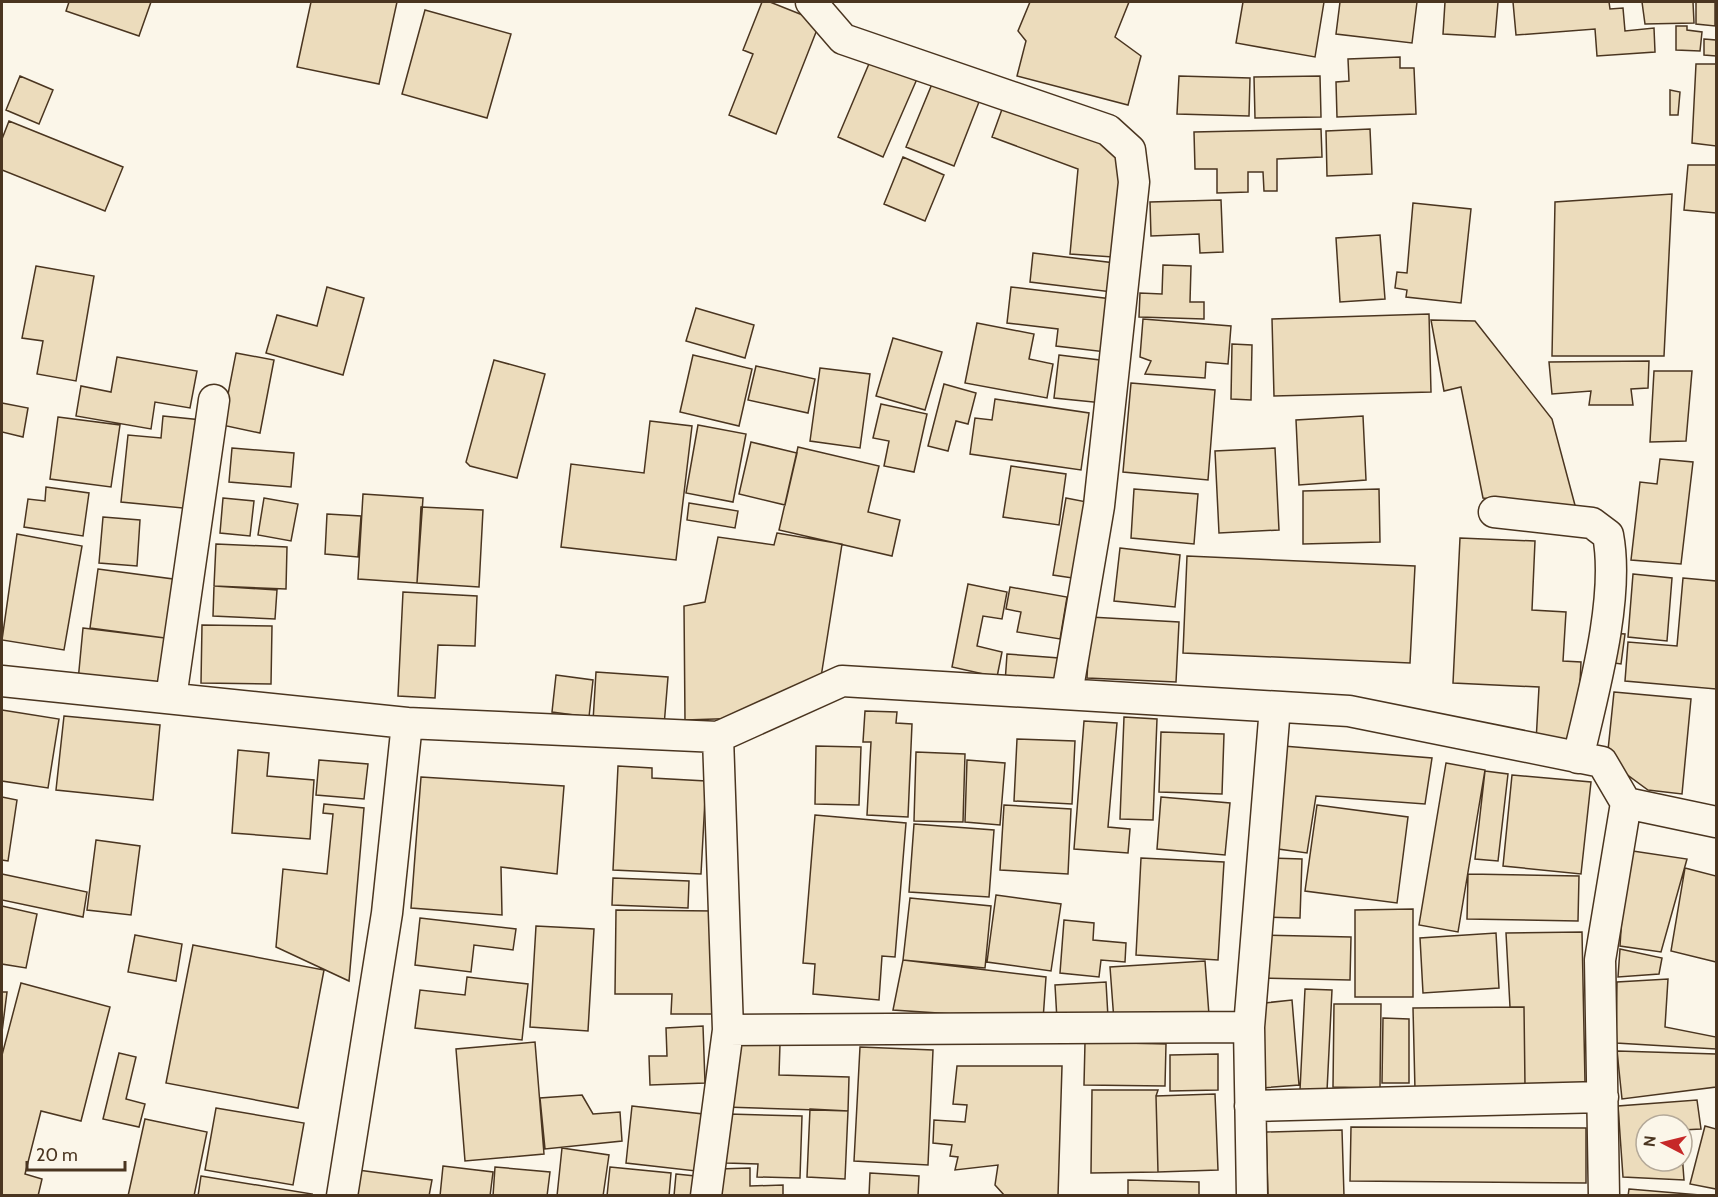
<svg xmlns="http://www.w3.org/2000/svg" width="1718" height="1197" font-family="Cabin,sans-serif">
  <style>
    .building { fill: #ecdcbc; stroke: #4a3520; stroke-width: 1.5 }
    .lines { fill: none; stroke-linecap: round; stroke-linejoin: round }
    .street-casing { stroke: #4a3520; stroke-width: 33 }
    .street { stroke: #fbf6e9; stroke-width: 30 }
  </style>
  <rect width="100%" height="100%" fill="#fbf6e9"/>
  <path class="building" d="M69,2H151L139,36L66,11Z
    M311,2H397L379,84L297,67Z
    M762,2H770L820,22L776,134L729,115L753,54L743,50Z
    M1030,2H1129L1115,37L1141,56L1128,105L1017,76L1026,41L1018,31Z
    M1243,2H1324L1315,57L1236,43Z
    M1340,2H1417L1412,43L1336,34Z
    M1445,2H1498L1495,37L1443,34Z
    M1513,2H1609L1610,9L1623,8L1625,31L1654,28L1655,52L1597,56L1595,29L1516,35Z
    M1642,2H1693L1694,23L1645,24Z
    M1696,2H1715V26L1696,24Z
    M425,10L511,34L487,118L402,94Z
    M1676,26H1687V30L1702,32L1700,51L1676,50Z
    M1704,39L1716,40V56L1704,55Z
    M1400,57V68H1414L1416,114L1337,117L1336,82L1349,81L1348,59Z
    M871,59L917,79L883,157L838,137Z
    M1696,64H1716V146L1692,143Z
    M20,76L53,90L39,124L6,110Z
    M1179,76L1250,78L1249,116L1177,114Z
    M1320,76L1321,117L1255,118L1254,77Z
    M932,84L979,102L954,166L906,147Z
    M1670,90L1680,92L1678,115H1670Z
    M1005,101L1101,137L1122,158L1113,257L1070,254L1078,169L992,137Z
    M9,121L123,167L105,211L2,170V139Z
    M1321,129L1322,157L1277,159V191H1264L1263,172H1248V192L1217,193V169H1195L1194,132Z
    M1370,129L1372,174L1327,176L1326,131Z
    M903,157L944,175L925,221L884,204Z
    M1688,165H1716V213L1684,210Z
    M1672,194L1664,356H1552L1555,202Z
    M1221,200L1223,252L1200,253L1199,234L1151,236L1150,202Z
    M1413,203L1471,209L1461,303L1406,297L1407,290L1395,288L1397,272L1407,273Z
    M1380,235L1385,299L1340,302L1336,238Z
    M1033,253L1115,263L1112,292L1030,282Z
    M1163,265L1191,266L1190,302H1204V319L1139,317L1140,293L1162,294Z
    M36,266L94,276L76,381L37,374L43,341L22,338Z
    M327,287L364,298L343,375L266,353L277,315L317,326Z
    M1011,287L1112,299L1106,352L1056,346L1058,329L1007,323Z
    M696,308L754,325L745,358L686,341Z
    M1429,314L1431,392L1274,396L1272,319Z
    M1143,319L1231,326L1228,364L1206,362L1205,378L1145,374L1151,361L1140,357Z
    M1431,320L1475,321L1552,419L1576,509L1483,498L1461,387L1444,391Z
    M977,323L1034,334L1029,359L1053,364L1047,398L965,383Z
    M893,338L942,352L925,410L876,396Z
    M1232,344L1252,345L1251,400L1231,399Z
    M236,353L274,360L260,433L222,425Z
    M693,355L752,369L739,426L680,412Z
    M1059,355L1108,361L1103,403L1054,398Z
    M117,357L197,371L190,408L155,402L151,429L76,416L81,386L111,392Z
    M494,360L545,374L517,478L470,466L466,462Z
    M1649,361L1648,388L1631,389L1633,405H1589L1591,391L1552,394L1549,362Z
    M756,366L815,379L808,413L748,400Z
    M820,368L870,374L860,448L810,441Z
    M1654,371H1692L1686,441L1650,442Z
    M1131,383L1215,390L1208,480L1123,472Z
    M944,384L976,393L968,424L956,421L948,451L928,446Z
    M995,399L1089,413L1081,470L970,454L975,418L992,420Z
    M2,403L28,408L23,437L2,432Z
    M881,404L927,414L914,472L884,466L889,441L873,438Z
    M163,416L202,420L193,509L121,502L128,435L161,438Z
    M1363,416L1366,480L1299,485L1296,420Z
    M58,417L120,425L111,487L50,479Z
    M650,421L692,426L676,560L561,547L571,464L644,473Z
    M698,425L746,434L733,502L686,493Z
    M751,442L797,453L785,505L739,494Z
    M798,447L879,466L868,512L900,520L892,556L779,530Z
    M232,448L294,453L291,487L229,482Z
    M1275,448L1279,530L1219,533L1215,451Z
    M1660,459L1693,462L1681,564L1631,560L1640,482L1657,484Z
    M1011,466L1066,474L1059,525L1003,517Z
    M46,487L89,493L83,536L24,527L28,499L45,501Z
    M1134,489L1198,494L1194,544L1131,538Z
    M1379,489L1380,542L1303,544V491Z
    M363,494L423,498L417,583L358,579Z
    M223,498L254,501L250,536L220,533Z
    M264,498L298,504L291,541L258,535Z
    M1066,498L1092,503L1079,579L1053,575Z
    M689,503L738,511L735,528L687,520Z
    M421,507L483,510L479,587L417,583Z
    M327,514L361,516L358,557L325,554Z
    M103,517L140,520L137,566L99,563Z
    M777,533L842,544L821,677L746,718L685,720L684,606L705,602L718,537L774,545Z
    M17,534L82,546L64,650L2,640Z
    M1460,538L1535,541L1532,610L1566,612L1563,661L1581,662L1577,744L1536,742L1539,687L1453,683Z
    M216,544L287,547L286,589L214,586Z
    M1120,548L1180,555L1175,607L1114,601Z
    M1187,556L1415,566L1410,663L1183,653Z
    M98,569L173,579L165,638L90,628Z
    M1633,574L1672,578L1667,641L1628,637Z
    M1683,578L1716,581V689L1625,681L1628,642L1677,646Z
    M968,584L1007,592L1002,619L983,616L977,646L1002,652L997,677L952,667Z
    M214,586L277,590L275,619L213,616Z
    M1010,587L1067,597L1060,639L1017,632L1021,612L1006,609Z
    M403,592L477,596L475,646L438,645L435,698L398,696Z
    M1090,617L1179,622L1176,682L1087,678Z
    M202,625L272,626L271,684L201,683Z
    M83,628L165,638L159,689L78,681Z
    M1610,633L1625,634L1621,664L1608,662Z
    M1007,654L1059,658L1056,687L1005,683Z
    M596,672L668,677L664,726L593,721Z
    M556,675L593,680L589,717L552,712Z
    M1614,692L1691,699L1682,794L1648,790L1607,760Z
    M2,710L59,719L48,788L2,781Z
    M865,711L897,712L896,723L912,724L908,817L867,815L871,742H863Z
    M64,716L160,725L153,800L56,790Z
    M1124,717L1157,719L1153,820L1120,819Z
    M1084,721L1117,723L1108,827L1130,829L1128,853L1074,849Z
    M1161,732L1224,734L1222,794L1159,792Z
    M1017,739L1075,741L1072,804L1014,801Z
    M816,746L861,747L859,805L815,804Z
    M1283,746L1432,758L1425,804L1316,796L1307,853L1271,848Z
    M238,750L269,753L267,776L314,780L310,839L232,833Z
    M916,752L965,754L963,822L914,821Z
    M319,760L368,764L364,799L316,795Z
    M967,760L1005,763L1000,825L965,822Z
    M1446,763L1485,770L1458,932L1419,925Z
    M618,766L652,768V778L706,781L701,874L613,870Z
    M1485,771L1508,774L1498,861L1475,859Z
    M1512,775L1591,782L1581,874L1503,866Z
    M421,777L564,786L557,874L501,867L502,915L411,908Z
    M2,797L17,800L8,861L2,860Z
    M1161,797L1230,803L1225,855L1157,849Z
    M324,804L364,808L349,981L276,947L283,869L327,874L333,814L323,813Z
    M1004,805L1071,809L1068,874L1000,870Z
    M1317,805L1408,817L1397,903L1305,891Z
    M815,815L906,823L895,957L882,956L879,1000L813,994L815,964L803,963Z
    M914,824L994,830L989,897L909,892Z
    M96,840L140,846L131,915L87,910Z
    M1626,850L1687,859L1661,952L1620,946Z
    M1141,858L1224,862L1218,960L1136,955Z
    M1266,858L1302,859L1300,918L1264,917Z
    M1685,868L1716,876V962L1671,951Z
    M2,874L87,892L83,917L2,900Z
    M1468,874L1579,876L1578,921L1467,919Z
    M613,878L689,881L688,908L612,905Z
    M996,895L1061,904L1051,971L987,962Z
    M910,898L991,906L985,968L903,960Z
    M2,906L37,914L26,968L2,964Z
    M1413,909V997H1355V910Z
    M616,910L715,911L714,1014H671L672,994H615Z
    M420,918L516,929L513,950L474,945L471,972L415,965Z
    M1064,920L1094,923L1093,940L1126,943L1125,962L1101,960L1099,977L1060,973Z
    M536,926L594,929L588,1031L530,1027Z
    M1582,932L1585,1083L1525,1086L1524,1007H1510L1506,933Z
    M1496,933L1499,988L1423,993L1420,938Z
    M135,935L182,944L176,981L128,972Z
    M1258,935L1351,937L1350,980L1257,978Z
    M193,945L324,970L298,1108L166,1083Z
    M1620,949L1662,958L1659,974L1618,977Z
    M903,960L1046,977L1043,1020L893,1010Z
    M1205,961L1209,1015L1114,1021L1110,967Z
    M467,977L528,984L522,1040L415,1028L420,990L465,995Z
    M1668,979L1665,1027L1716,1037V1049L1616,1043L1617,982Z
    M1106,982L1108,1017L1057,1020L1055,985Z
    M21,983L110,1007L81,1121L41,1111L25,1174L42,1179L38,1196H2V1055Z
    M1305,989L1332,990L1327,1091L1300,1090Z
    M2,992H7L2,1032Z
    M1292,1000L1299,1085L1262,1088L1255,1004Z
    M1334,1004H1381L1380,1088L1333,1087Z
    M1524,1007L1525,1086L1415,1090L1413,1008Z
    M1383,1018L1409,1019V1083H1382Z
    M703,1026L705,1083L650,1085L649,1056H667L666,1028Z
    M535,1042L544,1154L465,1161L456,1049Z
    M1085,1042L1166,1044L1165,1086L1084,1085Z
    M727,1043L780,1044L779,1075L849,1077L848,1111L725,1107Z
    M860,1047L933,1050L928,1165L854,1161Z
    M1617,1051L1716,1054V1087L1622,1099Z
    M119,1053L136,1057L126,1099L145,1104L139,1127L103,1119Z
    M1218,1054V1090L1170,1091V1055Z
    M957,1066H1062L1058,1196H1005L995,1185L998,1165L955,1170L958,1157L950,1156L952,1145L933,1143L934,1120L965,1122L967,1105L953,1104Z
    M1092,1090H1158L1156,1096L1158,1172L1091,1173Z
    M1215,1094L1218,1170L1158,1172L1156,1096Z
    M582,1095L593,1114L620,1112L622,1141L545,1149L540,1098Z
    M1697,1100L1701,1129L1682,1130V1125H1646V1161H1682V1153L1684,1180L1623,1177L1618,1106Z
    M632,1106L703,1114L696,1171L626,1163Z
    M216,1108L304,1123L293,1185L205,1170Z
    M810,1109L848,1111L845,1179L807,1177Z
    M728,1114L802,1116L800,1178L757,1177L758,1164L726,1163Z
    M145,1119L207,1132L194,1196H128Z
    M1705,1126L1716,1129V1189L1690,1184Z
    M1351,1127L1586,1128V1183L1350,1181Z
    M1342,1130L1344,1196H1268L1266,1132Z
    M562,1148L609,1155L603,1196H557Z
    M443,1166L493,1172L490,1196H440Z
    M495,1167L550,1172L547,1196H493Z
    M610,1167L671,1173L669,1196H607Z
    M750,1168V1186L783,1185V1196H719L718,1169Z
    M358,1170L432,1180L429,1196H354Z
    M870,1173L919,1176L918,1196H869Z
    M676,1174L705,1177L703,1196H674Z
    M201,1176L312,1194L311,1196H198Z
    M1128,1180L1199,1182V1196H1128Z
    M1629,1189L1712,1196H1628Z"/>
  <g class="lines">
    <defs>
      <path id="street" d="M811,2L843,39L1108,130L1130,150L1134,182L1099,506L1067,694
        M1494,512L1592,523L1608,535C1620,598 1593,694 1578,758
        M2,681L407,723L718,737L842,681L1349,711L1602,762L1626,803L1716,822
        M171,698L214,400
        M728,1030L1249,1027
        M1250,1106L1603,1097
        M342,1196L387,913L407,723
        M706,1196L728,1030L718,737
        M1252,1196L1249,1027L1275,707
        M1604,1196L1600,960L1626,803"/>
    </defs>
    <use href="#street" class="street-casing"/>
    <use href="#street" class="street"/>
  </g>
  <rect width="1718" height="1197" fill="none" stroke="#4a3520" stroke-width="6"/>
  <g transform="translate(1664 1143) rotate(277)"><circle r="28" fill="#fbf6e9" stroke="#b4a999" stroke-width="1.5"/>
  <path d="M0-4.5L10 22L0 15L-10 22Z" fill="#c62828"/>
  <text y="-9" font-size="16" font-weight="bold" text-anchor="middle" fill="#4a3520">N</text>
  </g>
  <path d="M27 1161v9h98v-9" fill="none" stroke="#4a3520" stroke-width="3"/>
  <text x="36" y="1161" font-size="18" fill="#4a3520" stroke="#fbf6e9" stroke-width="4.5" paint-order="stroke">20 m</text>
</svg>
